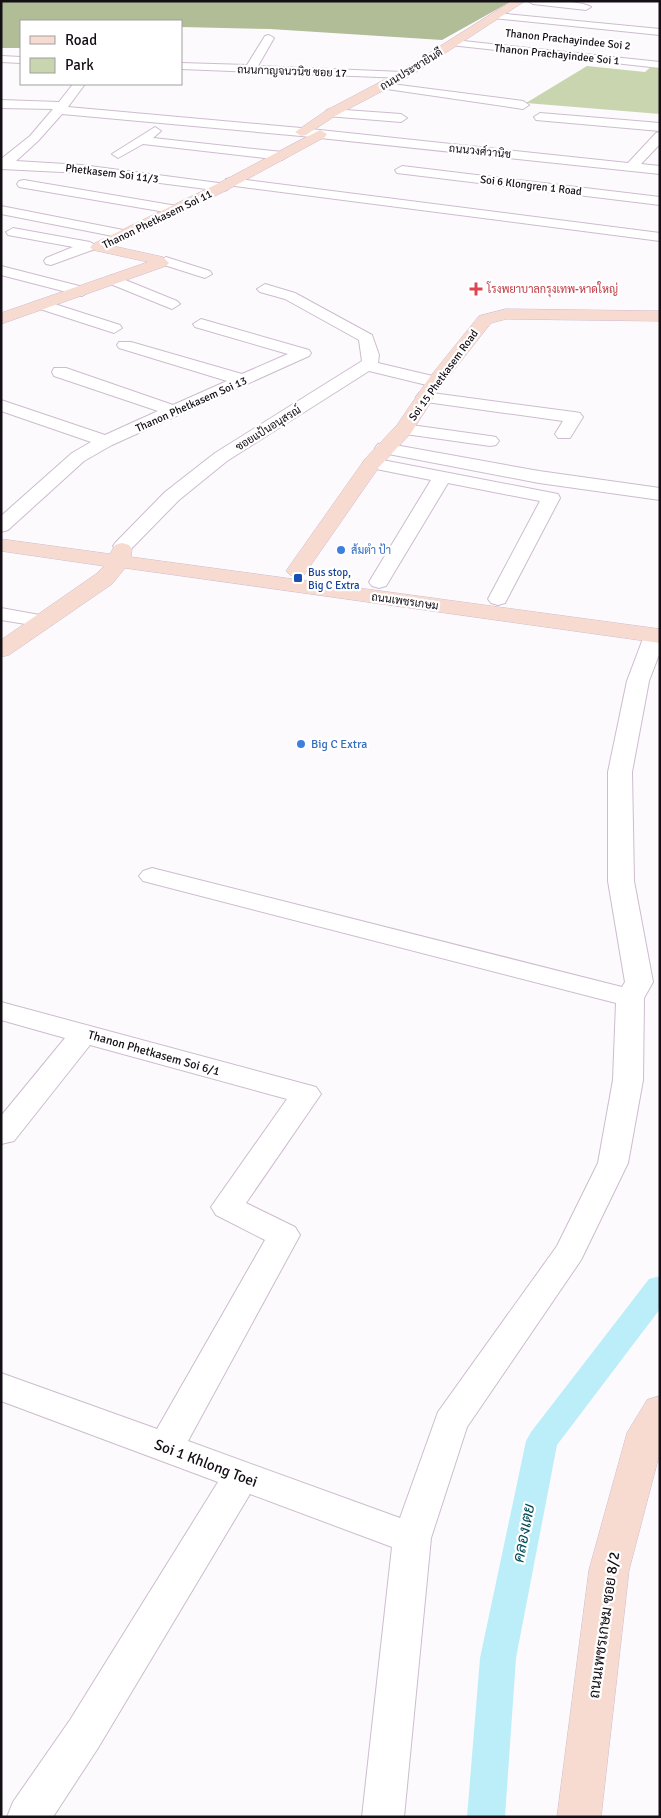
<svg xmlns="http://www.w3.org/2000/svg" width="661" height="1818" font-family="Signika,Sarabun,sans-serif">
  <style>
    .green { fill: #c9d5af }
    .forest { fill: #b0bd96 }
    .lines { fill: none; stroke-linecap: round; stroke-linejoin: round }
    .canal { fill: #bbeef9; fill-rule: evenodd }
    .street-casing { stroke: #cdbccf; stroke-width: 2 }
    .secondary-casing { stroke: #cdbccf; stroke-width: 1 }
    .street { fill: #fff; fill-rule: evenodd }
    .secondary { fill: #f8dbd0; fill-rule: evenodd }
    .health-dot { fill: #e0444e; stroke: #fff; stroke-width: 2 }
    .shop-dot { fill: #3f7fe0; stroke: #fff; stroke-width: 2 }
    .transit-dot { fill: #1a4fb4; stroke: #fff; stroke-width: 2 }
    .labels { text-anchor: middle; stroke-width: 4.5; stroke-linejoin: round; paint-order: stroke }
    .far-street-label { font-size: 11px; fill: #140e15; stroke: #fff }
    .far-health-label { font-size: 11px; fill: #be3a42; stroke: #fff; text-anchor: start }
    .far-shop-label { font-size: 11px; fill: #366cbe; stroke: #fff; text-anchor: start }
    .far-transit-label { font-size: 11px; fill: #164399; stroke: #fff; text-anchor: start }
    .shop-label { font-size: 12px; fill: #366cbe; stroke: #fff; text-anchor: start }
    .street-label { font-size: 12px; fill: #140e15; stroke: #fff }
    .near-street-label { font-size: 15px; fill: #140e15; stroke: #fff }
    .near-water-label { font-size: 16px; font-style: italic; fill: #004d59; stroke: #fff }
  </style>
  <rect width="100%" height="100%" fill="#fdfafe"/>
  <path class="green" d="M653,65L660,66V114L526,103L587,66L645,72Z"/>
  <path class="forest" d="M1,1H512L442,40L270,29L181,27V21H21V48H1Z"/>
  <g class="lines">
    <path class="canal" d="M660,1276V1309L557,1445L516,1658L505,1817H467L480,1658L526,1441L531,1432L649,1279Z"/>
    <defs>
      <path id="street" d="M528,1C542,1 581,0 591,7L586,10L533,4Z
        M496,13L660,29V35L492,18L491,16Z
        M269,35L274,38L258,66L403,72L409,75L403,78L181,69V63L247,65L265,36Z
        M454,40L660,62V68L450,45L449,43Z
        M1,56L21,57V63L1,62Z
        M384,83L523,101L529,105L523,109L380,88L378,86Z
        M73,84H85L68,107L301,128L628,163L656,133L660,132V144L641,164L660,166V174L301,136L62,114L38,141L16,161L82,165L226,184V179L231,178L660,233V241L227,185V190L222,191L82,173L1,169V159L30,136L53,109L1,108V100L59,102Z
        M331,109L401,114L407,118L401,122L327,116L325,113L327,110Z
        M540,113L660,123V131L536,120L534,117Z
        M155,127L161,131L153,138L282,152L288,156L282,160L143,144L118,158L112,154Z
        M402,166L660,197V205L397,173L395,170Z
        M24,180L177,206L184,210L177,214L19,187L17,184L19,181Z
        M1,206L123,230L130,234L123,238L1,214Z
        M13,228L90,242L97,246L95,249L51,265L46,264L44,261L46,258L73,247L8,235L6,232Z
        M166,257L210,271L212,274L205,278L161,264L159,261Z
        M1,266L87,288L90,291L82,296L1,275Z
        M113,275L177,301L180,304L172,309L167,307L108,283L105,280L108,277Z
        M265,284L295,293L372,335L379,355L378,363L441,378L443,382L441,386L435,387L369,371L227,461L179,500L130,550H116L113,546L116,542L165,492L215,453L362,361L359,340L285,299L260,292L257,289Z
        M42,300L120,325L122,328L114,333L37,308L34,305L37,302Z
        M201,319L309,350L311,353L309,356L112,445L84,461L8,530L1,532V516L72,453L91,442L1,411V400L105,435L158,411L54,376L52,372L54,368H66L173,405L227,381L119,348L117,345L119,342H131L242,374L288,354L195,327L193,324Z
        M425,392L574,412L580,413L583,417L570,438H558L555,434L563,421L419,401L416,397L419,393Z
        M404,424L490,436L496,437L499,441L496,445L490,446L398,433L395,429L398,425Z
        M384,443L539,471L660,488V500L539,483L378,452L375,448L378,444Z
        M372,458L558,494L560,498L505,603L498,605L491,603L488,599L540,501L448,483L386,586L379,588L372,586L369,582L431,480L366,467L363,463L366,459Z
        M1,608L51,617L55,621L51,625L44,627L1,620Z
        M655,630L660,631V652L649,681L632,772L634,881L653,982L644,998L643,1080L628,1163L581,1260L467,1427L431,1538L404,1817H362L392,1547L250,1494L98,1748L53,1817H7L13,1802L70,1720L218,1482L1,1401V1373L157,1429L265,1240L216,1215L211,1207L287,1099L90,1045L14,1141L1,1144V1116L65,1038L1,1020V1002L316,1087L321,1094L246,1203L295,1227L300,1235L188,1441L400,1518L438,1412L557,1246L598,1163L613,1080L616,1003L143,881L139,876L143,871L152,868L622,987L625,982L608,881V772L627,681L644,636L647,631Z"/>
      <path id="secondary" d="M512,1H525L407,78L335,116L306,135L301,136L295,132L327,110L399,72Z
        M320,130L327,134L325,137L227,190L113,246L163,257L169,263L166,266L1,324V313L148,262L93,250L90,247L93,244L217,184Z
        M506,309L660,311V321L506,319L491,323L442,385L411,433L379,467L304,575L297,577L290,575L286,571L365,459L397,425L429,378L479,316Z
        M1,539L110,554L115,545L122,543L129,545L132,549L131,557L660,629V643L125,568L112,584L9,655L1,657V640L96,574L104,566L1,551Z
        M660,1396V1452L629,1570L601,1817H557L589,1570L627,1433L647,1400Z"/>
    </defs>
    <use href="#street" class="street-casing"/>
    <use href="#secondary" class="secondary-casing"/>
    <use href="#street" class="street"/>
    <use href="#secondary" class="secondary"/>
  </g>
  <path class="health-dot" d="M473.5 281.5h5v5h5v5h-5v5h-5v-5h-5v-5h5z"/>
  <g class="shop-dot">
    <circle cx="341" cy="550" r="5"/>
    <circle cx="301" cy="744" r="5"/>
  </g>
  <rect class="transit-dot" x="293" y="573" width="10" height="10" rx="2.5"/>
  <g class="labels">
    <g class="far-street-label">
      <text transform="translate(568 39) rotate(6)" y="4">Thanon Prachayindee Soi 2</text>
      <text transform="translate(557 54) rotate(6)" y="4">Thanon Prachayindee Soi 1</text>
      <text transform="translate(411 69) rotate(-31)" y="4">ถนนประชายินดี</text>
      <text transform="translate(292 71) rotate(2)" y="4">ถนนกาญจนวนิช ซอย 17</text>
      <text transform="translate(480 151) rotate(6)" y="4">ถนนวงศ์วานิช</text>
      <text transform="translate(112 173) rotate(7)" y="4">Phetkasem Soi 11/3</text>
      <text transform="translate(531 185) rotate(7)" y="4">Soi 6 Klongren 1 Road</text>
      <text transform="translate(157 219) rotate(-26)" y="4">Thanon Phetkasem Soi 11</text>
      <text transform="translate(443 375) rotate(-54)" y="4">Soi 15 Phetkasem Road</text>
      <text transform="translate(191 404) rotate(-24)" y="4">Thanon Phetkasem Soi 13</text>
      <text transform="translate(268 428) rotate(-32)" y="4">ซอยแป้นอนุสรณ์</text>
      <text transform="translate(405 601) rotate(8)" y="4">ถนนเพชรเกษม</text>
    </g>
    <g class="far-health-label">
      <text x="487" y="293">โรงพยาบาลกรุงเทพ-หาดใหญ่</text>
    </g>
    <g class="far-shop-label">
      <text x="351" y="554">ส้มตำ ป้า</text>
    </g>
    <g class="far-transit-label">
      <text x="308" y="576">Bus stop,<tspan x="308" dy="13">Big C Extra</tspan></text>
    </g>
    <g class="shop-label">
      <text x="311" y="748">Big C Extra</text>
    </g>
    <g class="street-label">
      <text transform="translate(154 1053) rotate(16)" y="4">Thanon Phetkasem Soi 6/1</text>
    </g>
    <g class="near-street-label">
      <text transform="translate(206 1463) rotate(21)" y="5">Soi 1 Khlong Toei</text>
      <text transform="translate(604 1625) rotate(-82)" y="5">ถนนเพชรเกษม ซอย 8/2</text>
    </g>
    <g class="near-water-label">
      <text transform="translate(523 1533) rotate(-79)" y="6">คลองเตย</text>
    </g>
  </g>
  <rect width="661" height="1818" fill="none" stroke="#140e15" stroke-width="5"/>
  <rect x="20" y="20" width="162" height="65" fill="#ffffff" stroke="#a19fa1"/>
  <rect x="30" y="36" width="25" height="8" fill="#f8dbd0" stroke="#a19fa1"/>
  <text x="65" y="45" font-size="15" fill="#140e15">Road</text>
  <rect x="30" y="58" width="25" height="15" fill="#c9d5af" stroke="#a19fa1"/>
  <text x="65" y="70" font-size="15" fill="#140e15">Park</text>
</svg>
